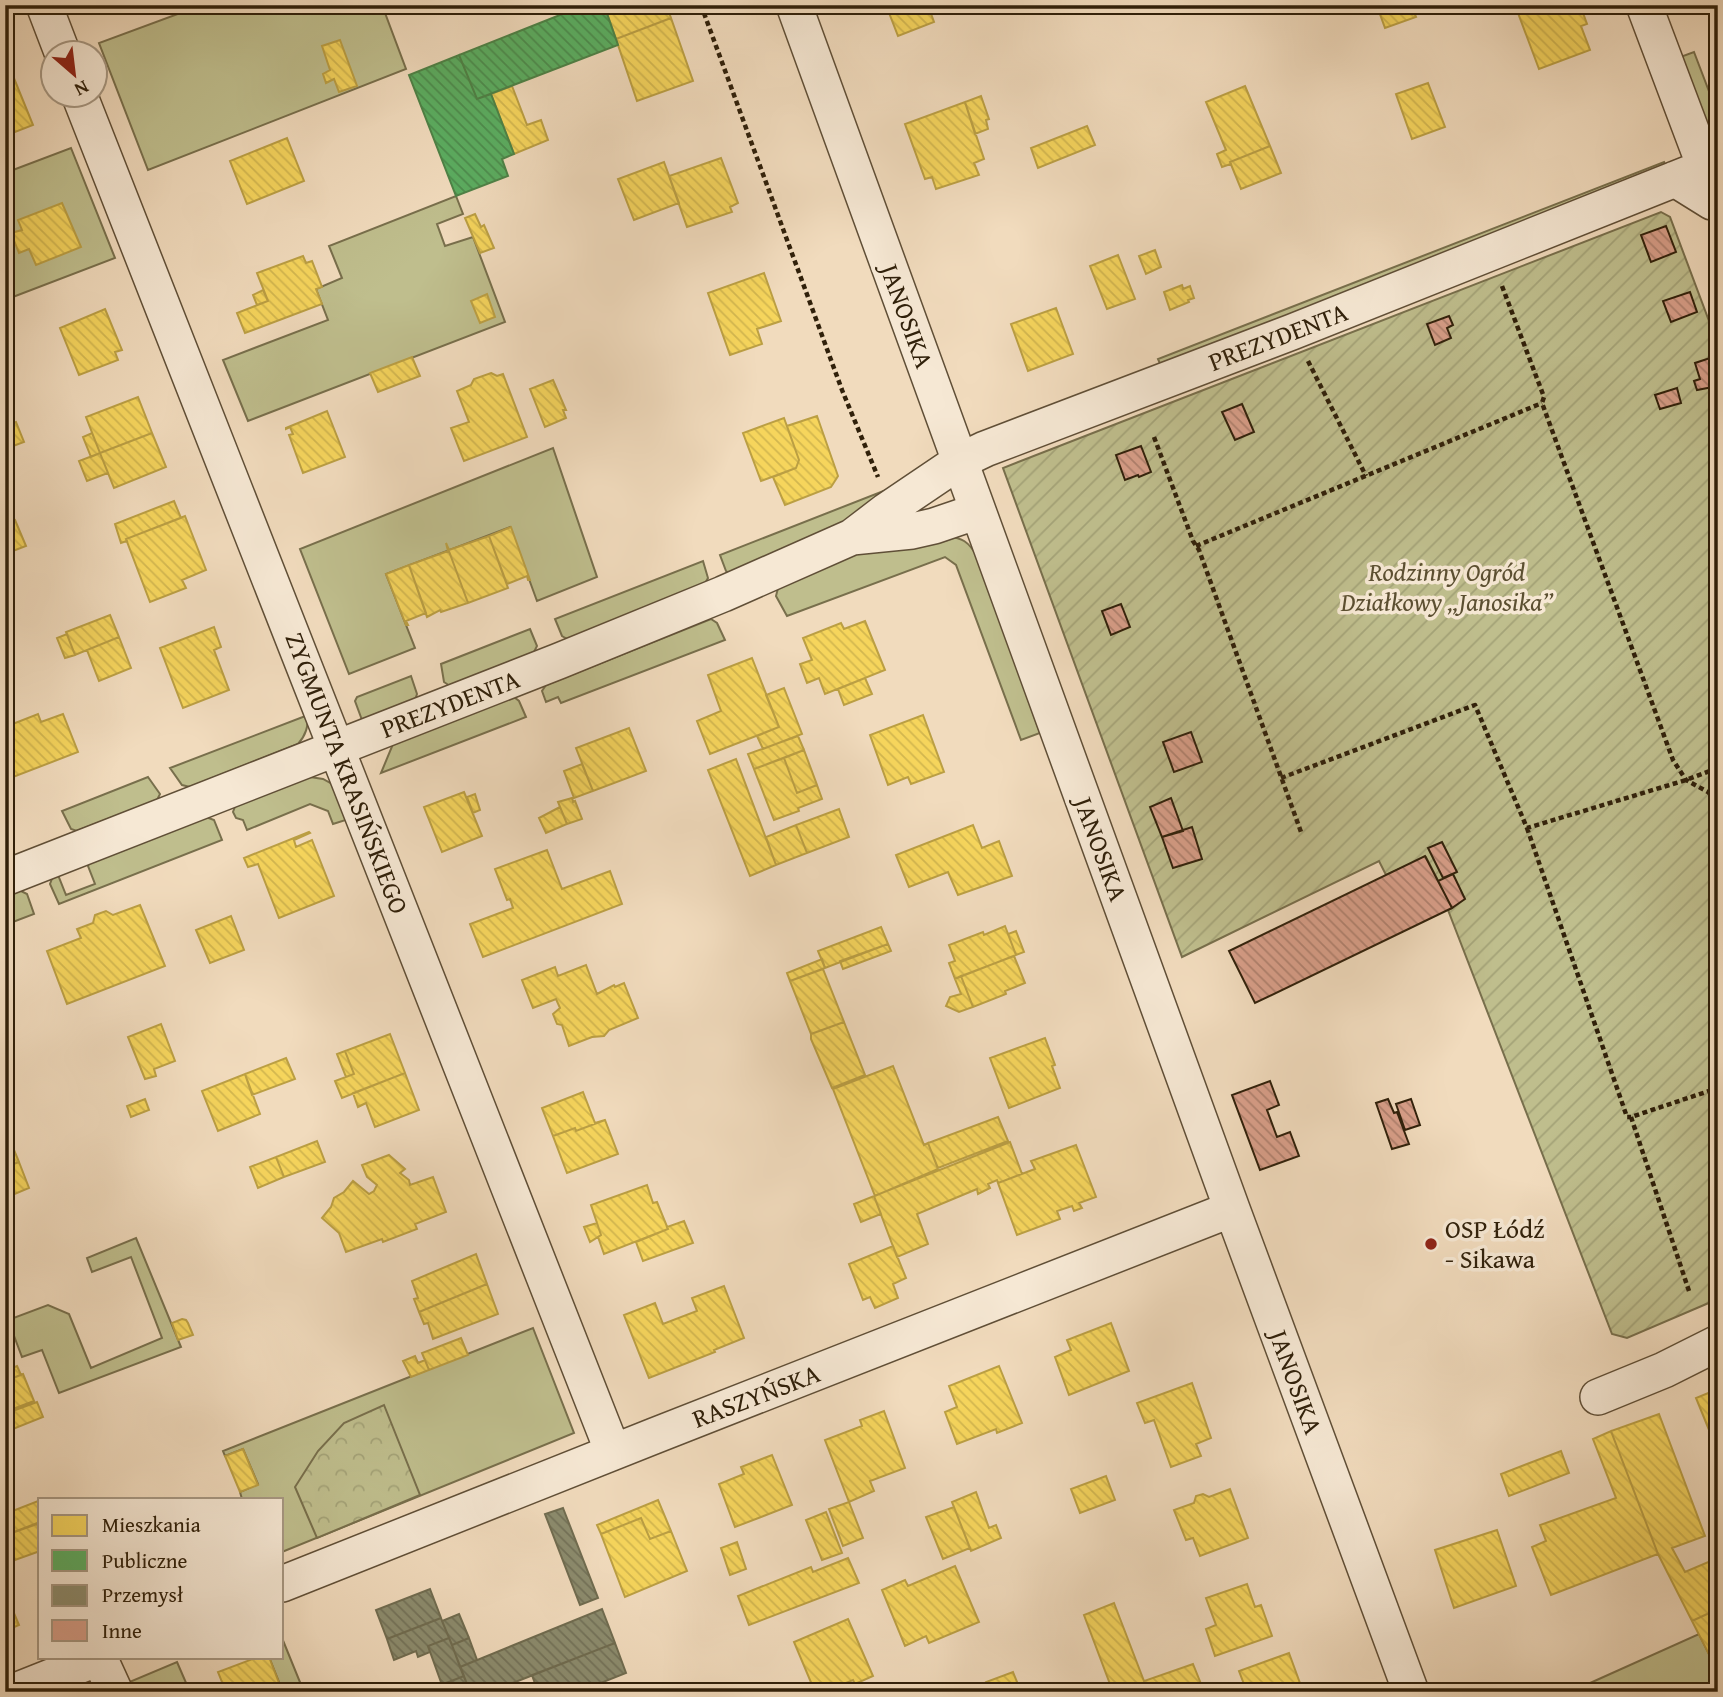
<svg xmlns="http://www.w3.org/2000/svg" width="1723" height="1697" font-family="'Gentium Book Plus',serif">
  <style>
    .grass { fill: #bfbe8d; stroke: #786f4c; stroke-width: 2 }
    .forest { fill: url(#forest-crowns); stroke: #786f4c; stroke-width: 2 }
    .garden { fill: url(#garden-furrows); stroke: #786f4c; stroke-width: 2 }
    .homes { fill: url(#homes-back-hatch); stroke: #bb9f43; stroke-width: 2 }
    .public { fill: url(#public-back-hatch); stroke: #4d8347; stroke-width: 2 }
    .industry { fill: url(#industry-back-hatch); stroke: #706c50; stroke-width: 2 }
    .building { fill: url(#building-back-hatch); stroke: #30200a; stroke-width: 2 }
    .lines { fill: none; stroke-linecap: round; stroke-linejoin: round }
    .minor-casing { stroke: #604f37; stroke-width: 38 }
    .path { stroke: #30200a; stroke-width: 4.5; stroke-dasharray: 5 3.5; stroke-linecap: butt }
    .minor { stroke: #f6e8d4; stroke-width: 35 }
    .poi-dot { fill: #8f2418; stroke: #f6e8d4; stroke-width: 2.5 }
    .labels { text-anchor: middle; stroke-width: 7; stroke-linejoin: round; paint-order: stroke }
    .street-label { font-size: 26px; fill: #30200a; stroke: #f6e8d4 }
    .park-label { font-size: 26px; font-style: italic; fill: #5b4f31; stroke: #f6e8d4 }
    .poi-label { font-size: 26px; fill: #30200a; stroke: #f6e8d4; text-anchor: start }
  </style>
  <defs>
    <pattern id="forest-crowns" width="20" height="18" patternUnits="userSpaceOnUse" patternTransform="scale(1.75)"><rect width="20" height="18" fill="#bfbe8d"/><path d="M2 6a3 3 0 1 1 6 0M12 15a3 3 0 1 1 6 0" fill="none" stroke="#a4a378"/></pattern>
    <pattern id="garden-furrows" width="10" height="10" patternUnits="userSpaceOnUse" patternTransform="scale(1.75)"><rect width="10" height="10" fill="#bfbe8d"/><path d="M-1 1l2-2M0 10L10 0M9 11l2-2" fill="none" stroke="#a4a378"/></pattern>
    <pattern id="homes-back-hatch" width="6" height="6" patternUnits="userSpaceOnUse" patternTransform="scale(1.75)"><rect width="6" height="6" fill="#f6d55c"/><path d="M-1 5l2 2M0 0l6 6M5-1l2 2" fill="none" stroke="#d3b74f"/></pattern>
    <pattern id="public-back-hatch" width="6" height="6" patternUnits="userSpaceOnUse" patternTransform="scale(1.75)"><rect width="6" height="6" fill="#5aae61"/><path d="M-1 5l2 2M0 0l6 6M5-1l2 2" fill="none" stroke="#4b8d4e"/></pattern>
    <pattern id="industry-back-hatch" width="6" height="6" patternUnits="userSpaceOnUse" patternTransform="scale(1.75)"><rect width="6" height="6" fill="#8c8c6e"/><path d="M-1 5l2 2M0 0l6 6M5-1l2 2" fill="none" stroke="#737259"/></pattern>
    <pattern id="building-back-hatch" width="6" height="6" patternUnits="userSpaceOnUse" patternTransform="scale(1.75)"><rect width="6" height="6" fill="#d99f8a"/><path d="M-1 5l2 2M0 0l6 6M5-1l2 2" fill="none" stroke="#b0816f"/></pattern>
  </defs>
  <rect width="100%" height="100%" fill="#f1dbbd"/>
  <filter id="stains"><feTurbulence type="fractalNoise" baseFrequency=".00286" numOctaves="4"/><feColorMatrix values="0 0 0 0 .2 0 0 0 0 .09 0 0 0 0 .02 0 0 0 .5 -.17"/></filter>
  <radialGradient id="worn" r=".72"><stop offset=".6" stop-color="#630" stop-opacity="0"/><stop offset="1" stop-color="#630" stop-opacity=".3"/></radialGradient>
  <path class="grass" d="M202,5H382L406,69L148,170L99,43Z
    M1694,52L1718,115V142L1712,139L1679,63L1683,56Z
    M71,148L115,258L5,300V173Z
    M1664,162L1666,169L1161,366L1158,359Z
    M456,196L463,214L437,224L445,246L473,237L505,322L248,421L223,360L328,320L316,289L342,278L329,246Z
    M553,448L597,577L537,601L510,527L386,574L415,648L349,674L300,549Z
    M904,483L867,513L730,574L726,571L720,555Z
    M943,534C963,539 968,540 978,558L1040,733L1021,740L956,565L945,557L787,616L776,596L778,588L862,550Z
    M703,561L708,578L704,585L569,640L562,636L555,619Z
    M711,619L717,623L725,640L561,703L558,697L546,702L542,691L546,685Z
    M530,629L537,646L533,654L450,686L444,682L441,664Z
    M411,676L417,694L415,700L362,720L355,701L357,697Z
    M514,697L519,701L526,717L381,773L393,744Z
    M308,715C308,727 306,735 298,744L190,787L182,785L170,768Z
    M148,777L160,794L157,800L77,831L71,829L62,811Z
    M310,777L323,779L332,784L349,819L333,824L328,811L310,804L247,830L243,820L236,818L233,812L236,804L304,778Z
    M206,817L214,820L222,840L59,904L50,884L53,876L58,875L66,895L95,884L88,866L90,861Z
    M19,890L27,894L34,914L5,925V895Z
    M136,1238L181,1347L59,1393L42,1350L22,1357L8,1320L48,1305L69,1314L91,1368L162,1338L131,1257L92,1272L87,1258Z
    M533,1328L574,1433L282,1552V1499H242L240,1492L258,1484L243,1449L225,1456L223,1451Z
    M1699,1634L1718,1672V1692H1570Z
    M282,1638L304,1692H270L281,1687L269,1657H282Z
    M177,1662L190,1692H130L127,1683Z"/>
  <path class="forest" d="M384,1405L420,1495L317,1538L295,1487L318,1451L344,1423Z"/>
  <path class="garden" d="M1661,212L1670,217L1718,345V1299L1627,1338L1612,1334L1448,910L1452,908L1426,857L1386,875L1379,861L1182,957L1003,468Z"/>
  <path class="homes" d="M604,5H666L671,18L616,39Z
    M886,5H937L929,8L934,22L898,36Z
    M1379,5H1411L1416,17L1385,28L1377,6Z
    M1515,5H1580L1587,24L1581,26L1590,50L1539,69Z
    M671,18L693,81L637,101L616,39Z
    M340,40L357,86L339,92L334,79L326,83L323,74L330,70L322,46Z
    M9,66L33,125L7,135L11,146L5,148V67Z
    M1428,83L1445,127L1412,139L1396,94Z
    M512,86L527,125L541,120L548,140L514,154L491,94Z
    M1245,86L1270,146L1230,162L1231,164L1222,167L1217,154L1226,150L1206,102Z
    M981,96L989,119L986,120L988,129L975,134L965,102Z
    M965,102L984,159L974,163L979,175L936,189L932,177L925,179L905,124Z
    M1087,126L1095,145L1038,168L1031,148Z
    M287,138L304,181L247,204L230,161Z
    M1270,146L1281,173L1241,189L1230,162Z
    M721,158L738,203L730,207L732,212L687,227L669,176Z
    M664,162L679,203L634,220L618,179Z
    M62,203L81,247L36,265L29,249L19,253L11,233L22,230L18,220Z
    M475,214L481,227L484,225L494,248L480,253L465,218Z
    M1155,250L1161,267L1146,274L1139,256Z
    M1118,255L1135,299L1107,309L1090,266Z
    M303,256L306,263L312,261L322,287L316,289L322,304L245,333L237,313L268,301L257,273Z
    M764,273L781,321L757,329L762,344L730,355L708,293Z
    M1182,285L1183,289L1190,286L1194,298L1188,300L1189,302L1170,310L1164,292Z
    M263,290L268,301L257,305L253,295Z
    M487,294L495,317L480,323L471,301Z
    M1056,308L1073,354L1028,371L1011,324Z
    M105,309L122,350L115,352L118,360L79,375L60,328Z
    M412,357L420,376L378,392L370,373Z
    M491,373L497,376L503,374L527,437L464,461L451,428L469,422L457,391L471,385L474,379Z
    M553,380L566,410H563L566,418L545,427L530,389Z
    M138,397L152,433L100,453L86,417Z
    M327,411L345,457L303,473L289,435L293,434L290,427L286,429V428Z
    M817,416L838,476L831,487L785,505L773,477L796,468L799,460L787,426Z
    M784,418L799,460L796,468L761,481L743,433Z
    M16,422L24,442L5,449V426Z
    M92,433L100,453L91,457L83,437Z
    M152,433L166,467L114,488L100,453Z
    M100,453L108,473L87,481L79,461Z
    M174,501L181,518L126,539L127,541L121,543L115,524Z
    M185,516L206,570L182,580L186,588L150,602L126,539Z
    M15,520L26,546L5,554V524Z
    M511,527L530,580H528L527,576L507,584L489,536Z
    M489,536L508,588L468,603L446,543L449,550Z
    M446,543L468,603L441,612L440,610L427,617L409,565L448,551Z
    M409,565L426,613L406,621L408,625H406L386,574Z
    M110,615L119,637L75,655L66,632Z
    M865,621L885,670L825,694L819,678L807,683L800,664L812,660L803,638L841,623L844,629Z
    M214,627L221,647L214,650L229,690L183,708L160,648Z
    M67,634L75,655L65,658L57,638Z
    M119,637L131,668L99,681L87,650Z
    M752,658L779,727L710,754L697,721L721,711L708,675Z
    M865,678L872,694L844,705L838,689Z
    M784,688L802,734L763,749L757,736L779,727L766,695Z
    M38,714L41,722L63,714L78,752L13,777L7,763H5V727Z
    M923,715L944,772L911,784L908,777L888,785L870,735Z
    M629,728L646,771L593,791L576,748Z
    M798,736L804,750L754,769L748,754Z
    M804,750L817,785L797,793L784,758Z
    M784,758L797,793L817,785L822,799L798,808L799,811L774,820L754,769Z
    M736,759L776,865L750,876L708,770Z
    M582,764L593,791L574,798L564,771Z
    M464,792L482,836L442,852L424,807Z
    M475,794L480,810L473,813L467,797Z
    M572,798L573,802L575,801L582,819L567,824L558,802Z
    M560,807L567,824L546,833L539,818Z
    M839,809L849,837L807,853L796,825Z
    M796,825L807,853L776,865L766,837Z
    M973,825L982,848L999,841L1012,876L958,895L948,872L909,887L896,855Z
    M309,832L310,833L294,840L296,847L312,840L334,896L279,918L258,864L248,867L244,858Z
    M547,850L562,889L610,871L622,904L483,957L470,924L513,908L510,899L507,900L495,869Z
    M140,905L165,966L67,1004L47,951L81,938L77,929L93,923L95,915L106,911L113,915Z
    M231,916L244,950L210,963L196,930Z
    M1005,926L1016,955L955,979L949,963L955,961L949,945L983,932L984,935Z
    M881,927L888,944L825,968L818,951Z
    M1016,931L1024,952L1016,955L1008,934Z
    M888,944L891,951L843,969L840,961Z
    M1014,956L1025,983L1005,991L1006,994L973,1007L961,976Z
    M822,959L825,968L790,981L787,973Z
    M586,965L597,994L614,985L615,987L624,983L638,1018L609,1030L604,1036L592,1037L569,1046L562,1025L557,1024L553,1014L560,1008L556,999L533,1008L522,980L555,967L558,976Z
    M823,969L844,1022L811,1034L790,981Z
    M961,976L973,1007L959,1012L946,1006L950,997L961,994L955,979Z
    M844,1022L865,1075L832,1088L811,1039V1034Z
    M161,1024L175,1061L154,1069L156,1076L145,1079L128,1037Z
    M390,1034L405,1073L342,1098L335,1081L354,1074L345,1051Z
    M1045,1038L1055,1065L1052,1066L1060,1088L1009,1108L990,1058Z
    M345,1051L354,1074L346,1077L337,1054Z
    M286,1058L295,1079L252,1095L245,1074Z
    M893,1066L924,1145L928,1143L938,1169L875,1196L833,1089Z
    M405,1073L419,1110L375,1127L366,1103L358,1107L353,1093Z
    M245,1074L260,1114L218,1131L202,1091Z
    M583,1092L595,1123L605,1120L576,1131L575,1128L553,1136L542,1108Z
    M145,1099L149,1110L131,1117L127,1106Z
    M998,1117L1008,1141L938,1168L928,1143Z
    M605,1120L618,1154L567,1173L553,1136L575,1128L576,1131Z
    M9,1138L19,1162L5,1167V1139Z
    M317,1141L325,1162L284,1177L276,1157Z
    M1010,1142L1022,1174L998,1183L997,1180L988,1184L990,1188L978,1194L977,1189L917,1214L928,1244L897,1257L874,1196Z
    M1076,1145L1096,1197L1079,1203L1082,1208L1074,1211L1072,1206L1057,1211L1060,1219L1017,1235L998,1183L1035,1169L1031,1161Z
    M389,1155L405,1169L400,1173L409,1180L410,1185L433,1177L446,1212L415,1224L417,1229L383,1242L382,1239L346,1252L339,1233L322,1218L331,1207L334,1198L344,1192L353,1181L369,1194L374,1191L377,1185L367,1177L362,1165Z
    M276,1157L284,1177L258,1188L250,1167Z
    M19,1162L29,1188L5,1198V1167Z
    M647,1185L653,1203L657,1202L668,1229L604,1254L598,1237L601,1235L591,1205Z
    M874,1196L881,1214L861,1222L854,1204Z
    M684,1221L693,1243L643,1261L636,1242L668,1229L667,1227Z
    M597,1223L601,1235L590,1242L584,1227Z
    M893,1246L906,1278L893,1284L898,1298L875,1308L870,1297L863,1300L849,1264Z
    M476,1254L487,1284L419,1312L414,1299L418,1298L412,1281Z
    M487,1284L498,1314L433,1339L428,1323L424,1324L419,1312Z
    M724,1286L744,1338L714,1350L715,1352L649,1378L624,1315L655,1303L663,1324L697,1311L692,1298Z
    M182,1319L186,1320L188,1323L193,1335L178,1340L172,1323Z
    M1111,1323L1129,1371L1069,1395L1055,1357L1071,1350L1067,1340Z
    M461,1338L468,1355L429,1370L422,1353Z
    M415,1356L418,1363L425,1360L429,1370L411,1377L403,1361Z
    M17,1366L21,1375L5,1381V1371Z
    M999,1366L1022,1423L997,1433L996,1429L957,1444L945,1412L957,1407L949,1386Z
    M23,1374L34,1401L5,1412V1381Z
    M1192,1383L1211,1438L1196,1444L1201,1456L1171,1467L1154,1420L1145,1423L1137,1403Z
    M1718,1389V1452L1696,1398Z
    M37,1402L43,1417L13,1429L7,1413Z
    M884,1411L905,1468L870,1481L874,1491L849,1502L825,1440L862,1426L860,1420Z
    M1659,1414L1705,1536L1672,1548L1685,1572L1713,1560L1718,1570V1609L1692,1621L1658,1554L1611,1431Z
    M1611,1431L1658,1554L1551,1595L1532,1547L1546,1541L1540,1525L1616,1498L1593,1439Z
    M243,1449L258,1485L240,1492L225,1456Z
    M1561,1451L1569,1473L1509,1496L1501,1474Z
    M772,1455L792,1505L735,1527L719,1484L744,1474L741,1467Z
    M1106,1476L1115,1500L1080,1513L1071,1489Z
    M1230,1489L1248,1538L1200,1556L1193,1538L1186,1540L1174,1510L1194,1503L1196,1496L1203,1494L1209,1497Z
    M976,1492L989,1528L996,1525L1001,1538L971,1551L952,1502Z
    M658,1500L671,1531L650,1539L641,1518L601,1534L597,1525Z
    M38,1501L40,1508V1522L6,1535L5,1514Z
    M849,1502L863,1538L843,1546L829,1509Z
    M954,1507L970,1548L943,1559L926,1517Z
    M826,1512L842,1553L822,1560L806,1520Z
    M641,1518L650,1539L671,1531L687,1571L625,1597L601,1534Z
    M37,1524L40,1532V1551L15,1560L6,1535Z
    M1497,1530L1516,1586L1454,1608L1435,1550Z
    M737,1542L746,1569L730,1575L721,1548Z
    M848,1558L859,1583L749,1625L738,1596L811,1567L813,1572Z
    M955,1566L979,1622L929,1643L926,1636L905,1646L882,1590L905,1580L908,1586Z
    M1247,1584L1255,1607L1261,1605L1272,1636L1215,1656L1206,1629L1216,1625L1206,1598Z
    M5,1592L19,1625L5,1631Z
    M1114,1603L1147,1689L1140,1692H1113L1084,1615Z
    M1718,1609V1672L1692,1621Z
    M848,1619L873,1676L855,1684L853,1680L825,1692H815L794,1642Z
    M1289,1653L1301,1686L1286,1692H1247L1239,1671Z
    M258,1657H269L281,1688L270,1692H226L218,1672Z
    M1193,1664L1201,1684L1179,1692H1148L1144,1681Z
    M1013,1672L1021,1692H989L986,1682Z"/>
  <path class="public" d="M585,5H604L618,45L477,99L459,55Z
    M459,55L477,99L491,94L514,154L502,159L508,176L456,196L409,75Z"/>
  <path class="industry" d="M563,1508L598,1598L580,1605L545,1514Z
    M430,1589L441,1618L387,1639L376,1610Z
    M602,1609L615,1643L490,1692H470L460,1667Z
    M459,1614L469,1638L452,1645L442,1621Z
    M441,1618L449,1638L428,1646L430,1652L418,1657L416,1651L394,1660L387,1639Z
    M449,1638L464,1676L442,1685L428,1646Z
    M469,1638L477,1660L460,1667L452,1645Z
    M615,1643L626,1673L578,1692H538L532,1675Z
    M464,1676L470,1692H431L430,1689Z"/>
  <path class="building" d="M1666,226L1676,252L1651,262L1641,235Z
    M1690,292L1697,312L1671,322L1663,301Z
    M1449,316L1453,325L1447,328L1451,338L1435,345L1427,324Z
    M1716,356L1718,386L1697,390L1694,381L1700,379L1695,363Z
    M1677,388L1681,403L1660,409L1655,395Z
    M1242,404L1254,432L1235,440L1222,412Z
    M1141,446L1151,472L1139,477L1138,475L1125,480L1116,455Z
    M1121,604L1130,627L1111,635L1102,611Z
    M1191,732L1202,762L1174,772L1163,742Z
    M1171,798L1183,831L1162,837L1150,807Z
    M1192,827L1202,859L1173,868L1162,837Z
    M1442,842L1457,872L1443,878L1428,848Z
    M1425,856L1452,908L1255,1003L1229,951Z
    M1453,874L1465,899L1452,908L1438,881Z
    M1270,1081L1279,1105L1267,1110L1277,1137L1290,1132L1299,1156L1260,1170L1232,1095Z
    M1388,1099L1394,1113L1397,1112L1409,1144L1392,1149L1376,1103Z
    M1411,1099L1420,1125L1405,1130L1396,1104Z"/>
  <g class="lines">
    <defs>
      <path id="minor" d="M44,5L62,52
        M794,5L1232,1209L1411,1692
        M1644,5L1705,167
        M79,94L613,1452
        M1675,179L1712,202L1718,185
        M852,537L912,531L934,526L978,511
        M5,878L559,661L723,594L852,537L886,511L960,461L985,449L1292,332L1718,162
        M1598,1397L1664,1370L1718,1343
        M282,1584L654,1436L1232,1209
        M99,1657L115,1692
        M13,1692L101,1657"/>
    </defs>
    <use href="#minor" class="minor-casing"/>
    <path class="path" d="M701,5L842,390L878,477
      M1502,286L1544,397L1542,403L1673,760L1686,780L1708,792L1718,802
      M1308,361L1366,476
      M1154,437L1193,541L1199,550L1301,832
      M1196,546L1542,403
      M1281,778L1475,705L1527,828L1686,780L1718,768
      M1527,828L1627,1117H1631
      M1689,1291L1631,1117L1718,1088"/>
    <use href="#minor" class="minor"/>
  </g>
  <circle class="poi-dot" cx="1431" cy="1244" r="7"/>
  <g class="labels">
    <g class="street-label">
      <text transform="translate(907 316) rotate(70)" y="9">JANOSIKA</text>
      <text transform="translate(1278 337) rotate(-21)" y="9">PREZYDENTA</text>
      <text transform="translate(450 704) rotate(-21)" y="9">PREZYDENTA</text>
      <text transform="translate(347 773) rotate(69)" y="9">ZYGMUNTA KRASIŃSKIEGO</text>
      <text transform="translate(1101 849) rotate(70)" y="9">JANOSIKA</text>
      <text transform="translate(1296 1382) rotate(70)" y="9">JANOSIKA</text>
      <text transform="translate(756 1396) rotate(-21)" y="9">RASZYŃSKA</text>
    </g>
    <g class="park-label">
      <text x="1447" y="581">Rodzinny Ogród<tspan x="1447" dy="30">Działkowy „Janosika”</tspan></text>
    </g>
    <g class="poi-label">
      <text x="1445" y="1238">OSP Łódź<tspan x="1445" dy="30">- Sikawa</tspan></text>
    </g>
  </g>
  <rect width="1723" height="1697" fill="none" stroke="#f1dbbd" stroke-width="28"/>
  <rect x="7" y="7" width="1709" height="1683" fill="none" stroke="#30200a" stroke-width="3.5"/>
  <rect x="14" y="14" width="1695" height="1669" fill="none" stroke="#30200a" stroke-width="2"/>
  <rect x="38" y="1498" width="245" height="161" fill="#f6e8d4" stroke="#a79883" stroke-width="2"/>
  <rect x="52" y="1515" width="35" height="21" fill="#f6d55c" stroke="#a79883" stroke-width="2"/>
  <text x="102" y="1532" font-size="21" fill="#30200a">Mieszkania</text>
  <rect x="52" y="1550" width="35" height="21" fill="#5aae61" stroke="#a79883" stroke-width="2"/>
  <text x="102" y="1568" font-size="21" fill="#30200a">Publiczne</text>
  <rect x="52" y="1585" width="35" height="21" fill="#8c8c6e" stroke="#a79883" stroke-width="2"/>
  <text x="102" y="1602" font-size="21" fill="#30200a">Przemysł</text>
  <rect x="52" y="1620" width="35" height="21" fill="#d99f8a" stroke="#a79883" stroke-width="2"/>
  <text x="102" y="1638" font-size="21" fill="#30200a">Inne</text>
  <g transform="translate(74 74) rotate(152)"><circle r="33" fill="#f6e8d4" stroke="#a79883" stroke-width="2"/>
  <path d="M0-5L12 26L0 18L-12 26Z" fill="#8f2418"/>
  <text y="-10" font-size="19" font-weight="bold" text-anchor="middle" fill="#30200a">N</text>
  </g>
  <rect width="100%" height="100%" filter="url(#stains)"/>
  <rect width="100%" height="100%" fill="url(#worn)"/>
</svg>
